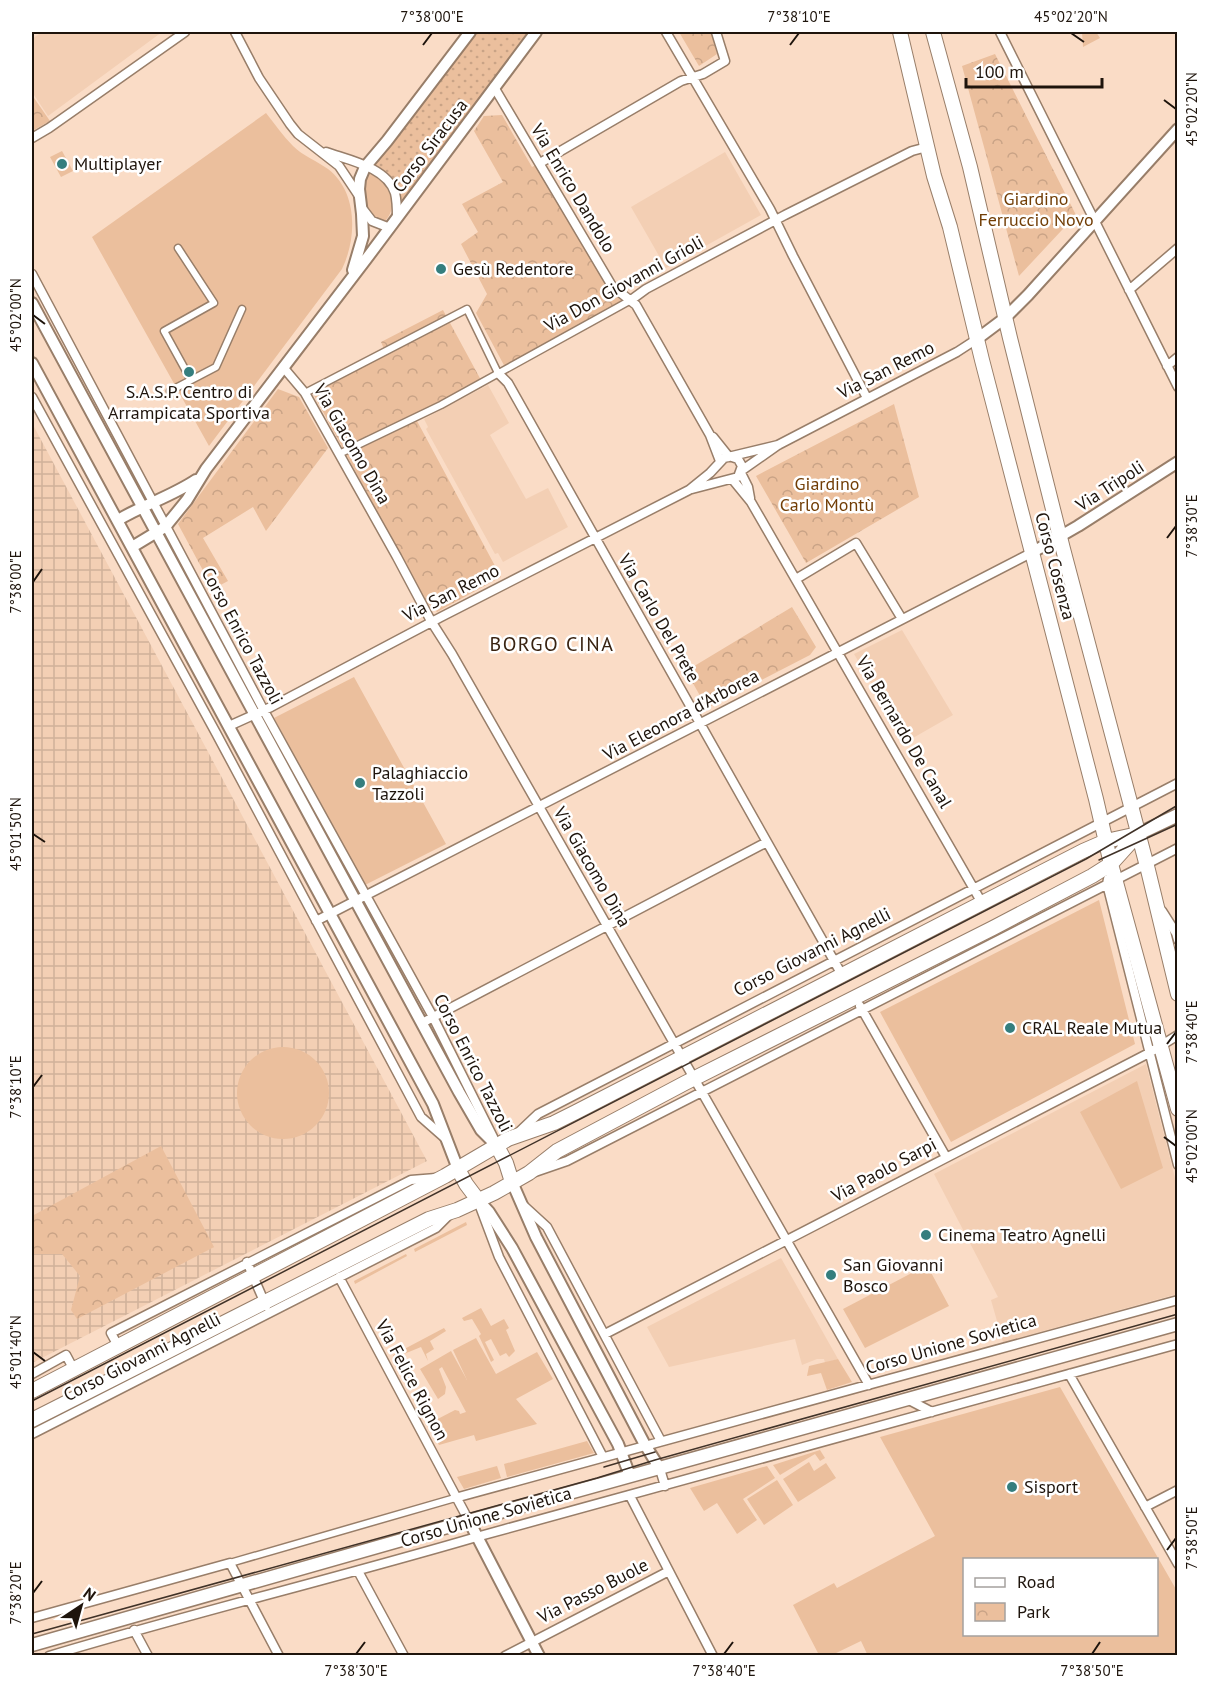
<svg xmlns="http://www.w3.org/2000/svg" width="1209" height="1687" font-family="'PT Sans',sans-serif">
  <style>
    .built { fill: #f3cfb4 }
    .industrial { fill: url(#industrial-grid) }
    .grass { fill: #ebbf9d; fill-rule: evenodd }
    .park { fill: url(#park-crowns) }
    .garden { fill: url(#garden-dots) }
    .lines { fill: none; stroke-linecap: round; stroke-linejoin: round }
    .pedestrian-casing { stroke: #987e69; stroke-width: 9 }
    .minor-casing { stroke: #987e69; stroke-width: 11 }
    .tertiary-casing { stroke: #987e69; stroke-width: 14 }
    .secondary-casing { stroke: #987e69; stroke-width: 15 }
    .primary-casing { stroke: #987e69; stroke-width: 16 }
    .pedestrian { stroke: #fff; stroke-width: 6 }
    .minor { stroke: #fff; stroke-width: 8 }
    .tertiary { stroke: #fff; stroke-width: 10 }
    .secondary { stroke: #fff; stroke-width: 12 }
    .primary { stroke: #fff; stroke-width: 14 }
    .tram { stroke: #403228; stroke-width: 1.5 }
    .ticks { fill: none; stroke: #1e140c; stroke-width: 2 }
    .poi-dot { fill: #357e7e; stroke: #fff; stroke-width: 2 }
    .labels { text-anchor: middle; stroke-width: 5; stroke-linejoin: round; paint-order: stroke }
    .street-label { font-size: 18px; fill: #1e140c; stroke: #fff }
    .poi-label { font-size: 18px; fill: #1e140c; stroke: #fff; text-anchor: start }
    .park-label { font-size: 18px; fill: #713d05; stroke: #fff }
    .neighbourhood-label { font-size: 20px; letter-spacing: 1.5px; fill: #392311; stroke: #fff }
    .neatline { fill: none; stroke: #1e140c; stroke-width: 2 }
    .ticks-label { font-size: 15px; text-anchor: middle; fill: #1e140c }
  </style>
  <defs>
    <pattern id="industrial-grid" width="8" height="8" patternUnits="userSpaceOnUse" patternTransform="scale(1.5)"><rect width="8" height="8" fill="#f3cfb4"/><path d="M0 4h8M4 0v8" fill="none" stroke="#d0b19a"/></pattern>
    <pattern id="park-crowns" width="20" height="18" patternUnits="userSpaceOnUse" patternTransform="scale(1.5)"><rect width="20" height="18" fill="#ebbf9d"/><path d="M2 6a3 3 0 1 1 6 0M12 15a3 3 0 1 1 6 0" fill="none" stroke="#c9a386"/></pattern>
    <pattern id="garden-dots" width="8" height="8" patternUnits="userSpaceOnUse" patternTransform="scale(1.5)"><rect width="8" height="8" fill="#ebbf9d"/><path d="M2 2h.1M6 6h.1" fill="none" stroke="#c9a386" stroke-width="1.8" stroke-linecap="round"/></pattern>
  </defs>
  <rect width="100%" height="100%" fill="#fadcc6"/>
  <path class="built" d="M42,32H162L48,116L32,92V39Z
    M725,152L761,215L666,268L631,207Z
    M488,385L509,423L490,435L526,499L548,488L568,527L503,562L498,553L495,554L426,429L428,427L424,419Z
    M902,630L953,715L906,742L854,654Z
    M1146,1064L1177,1186V1294L1003,1342L991,1300L998,1297L934,1174Z
    M781,1258L838,1359L825,1363L824,1359H817L802,1365L795,1339L669,1367L647,1327Z"/>
  <path class="industrial" d="M32,423L427,1161L32,1363Z"/>
  <path class="grass" d="M1082,32H1096L1100,38L1083,47Z
    M266,113C275,124 283,136 293,146C303,156 317,161 328,169C358,192 357,238 342,269L209,446L92,237Z
    M62,151L73,171L61,177L50,157Z
    M368,172C387,179 402,205 384,222C360,220 361,189 368,172Z
    M354,677L446,844L365,885L274,718Z
    M1099,900L1135,1044L951,1142L880,1012Z
    M237 1093a46 46 0 1 1 92 0a46 46 0 1 1-92 0Z
    M1137,1081L1163,1168L1121,1189L1080,1112Z
    M466,1222L467,1225L415,1252L414,1249Z
    M406,1254L407,1256L355,1284L354,1281Z
    M927,1265L949,1306L865,1348L843,1309Z
    M481,1308L491,1326L504,1319L509,1328L506,1330L515,1351L509,1357L506,1353L500,1356L491,1339L485,1342L494,1360L491,1362L479,1336L481,1334L472,1319L464,1321L462,1318Z
    M444,1328L446,1331L430,1341L434,1349L426,1354L428,1361L421,1347L394,1358L393,1355Z
    M476,1338L496,1374L537,1352L553,1379L516,1399L537,1424L476,1441L474,1435L439,1445L428,1424L455,1410L459,1411L460,1414L466,1412L442,1367L439,1369L446,1387L445,1394L438,1399L420,1369L451,1351L467,1380L453,1350Z
    M838,1359L852,1382L827,1390L821,1373L807,1376L809,1366Z
    M1060,1387L1177,1591V1655L868,1656L861,1641L832,1655H819L793,1605L834,1583L837,1588L935,1536L880,1437ZM964,1560H1156V1634H964Z
    M587,1441L594,1453L507,1477L504,1464Z
    M820,1450L825,1458L820,1461L815,1454L780,1475L773,1465Z
    M809,1462L814,1471L826,1463L836,1478L798,1502L783,1479Z
    M497,1466L501,1478L464,1489L457,1477Z
    M767,1466L775,1478L743,1499L757,1520L737,1534L717,1503L704,1511L690,1488Z
    M777,1480L793,1505L764,1525L747,1499Z"/>
  <path class="park" d="M679,32H711L717,54L699,66Z
    M995,54L1076,215L1019,276L962,66Z
    M32,95L50,121L32,131Z
    M502,115L532,167L540,163L612,286L631,300L506,369L476,313L487,294L461,244L478,232L462,204L503,182L474,131L484,116Z
    M443,310L482,382L417,421L501,577L437,612L427,603L310,388L384,349L381,342Z
    M278,389L299,397L328,448L266,531L253,507L203,538L228,581L213,589L178,524Z
    M894,404L919,497L806,563L756,476Z
    M792,607L816,647L810,655L707,708L686,671Z
    M161,1146L214,1247L77,1319L71,1310L80,1276L62,1254H32V1216Z"/>
  <path class="garden" d="M475,32H530L403,200H399L372,167Z"/>
  <g class="lines">
    <defs>
      <path id="pedestrian" d="M178,248L214,303L164,331L191,380
        M170,391L216,367L242,309
        M305,393L467,309L498,373
        M339,454L441,405L631,300
        M230,1563L455,1498"/>
      <path id="minor" d="M235,32L259,78L290,124L298,134L339,166L359,196
        M666,32L770,209L793,256L867,398
        M1000,32L1178,387
        M494,87L612,286L636,305L710,435L720,461
        M32,138L49,128L185,32
        M326,152C348,160 387,167 395,193C397,201 397,209 397,217
        M540,163L681,81L703,74L725,61L716,32
        M362,208L372,221L390,228
        M32,274L263,709L433,1017L496,1143
        M1129,290L1178,248
        M631,300L646,289L785,215L912,151L927,147
        M1167,366L1178,357
        M283,367L305,393L397,557L431,621L452,654L869,1385
        M498,373L508,383L842,975
        M32,397L216,733L421,1117L446,1139
        M713,437L729,457
        M741,471L778,445L957,352L977,339
        M741,473L748,487L750,498
        M733,480L751,502L982,903
        M692,489L738,477L742,466L738,459L732,457
        M796,579L856,543L902,619
        M229,726L271,707L441,617L689,490L710,473L724,458L778,445
        M1108,879L1107,884L1178,1165
        M1162,911L1176,933L1178,940
        M316,921L1033,552
        M860,1006L946,1157
        M422,1023L767,842
        M519,1132L538,1114L1178,783
        M535,1172L567,1161L1178,848
        M478,1201L499,1257L603,1457
        M523,1205L547,1227L661,1441
        M247,1262L266,1306
        M339,1277L469,1521
        M605,1334L1149,1053L1178,1035
        M118,1346L111,1333L411,1180L436,1178
        M32,1374L66,1355L73,1368
        M1069,1374L1178,1564
        M909,1400L932,1412
        M32,1434L436,1228L450,1214
        M660,1469L665,1486
        M630,1496L713,1656
        M455,1498L1178,1300
        M1145,1507L1178,1490
        M358,1571L404,1656
        M32,1618L230,1563L279,1656
        M134,1630L148,1656
        M49,1656C192,1613 337,1578 480,1536L1178,1344
        M505,1656L669,1571"/>
      <path id="tertiary" d="M353,270L363,236L362,214L359,189L360,179L365,167L387,141L470,32
        M32,303L459,1092L481,1130L497,1146
        M977,339L1005,318L1028,295L1178,129
        M32,363L433,1104L458,1169
        M118,520C143,505 172,496 196,480
        M132,547L165,527L187,500L206,469L367,258L536,32
        M1033,552L1078,526L1178,462
        M512,1182L536,1237L644,1443L660,1469
        M478,1200L489,1212L512,1248L618,1444L630,1476
        M469,1521L539,1656"/>
      <path id="secondary" d="M1138,834L1178,815
        M32,1645L479,1518L1178,1324"/>
      <path id="primary" d="M900,32L934,176L950,227L982,360L1096,799L1111,864L1178,1109
        M933,32L970,167L1010,338L1063,549L1148,870L1178,994
        M497,1146L506,1163L512,1182
        M458,1169L466,1184L478,1200
        M32,1391L445,1176L508,1139L554,1123L576,1112L1083,851L1106,841L1138,834
        M32,1420L429,1219L457,1210L494,1193L529,1173L557,1151L685,1083L993,928L1092,876L1111,864L1138,834"/>
    </defs>
    <use href="#pedestrian" class="pedestrian-casing"/>
    <use href="#minor" class="minor-casing"/>
    <use href="#tertiary" class="tertiary-casing"/>
    <use href="#secondary" class="secondary-casing"/>
    <use href="#primary" class="primary-casing"/>
    <use href="#pedestrian" class="pedestrian"/>
    <use href="#minor" class="minor"/>
    <use href="#tertiary" class="tertiary"/>
    <use href="#secondary" class="secondary"/>
    <use href="#primary" class="primary"/>
    <path class="tram" d="M1099,860L1178,824
      M32,1401L1086,859L1178,805
      M604,1467L655,1452
      M32,1634L597,1478L655,1460L1178,1314"/>
  </g>
  <path class="ticks" d="M1071,33L1084,42M423,45L432,33M790,45L799,33M1164,100L1176,109M33,315L45,324M1167,538L1176,526M33,582L42,569M33,834L45,842M1167,1044L1176,1032M33,1087L42,1075M1164,1137L1176,1146M33,1352L45,1361M1167,1550L1176,1538M33,1593L42,1581M356,1654L365,1642M724,1654L733,1642M1092,1654L1100,1642"/>
  <g class="poi-dot">
    <circle cx="62" cy="164" r="6"/>
    <circle cx="441" cy="269" r="6"/>
    <circle cx="189" cy="372" r="6"/>
    <circle cx="360" cy="783" r="6"/>
    <circle cx="1010" cy="1028" r="6"/>
    <circle cx="926" cy="1235" r="6"/>
    <circle cx="831" cy="1275" r="6"/>
    <circle cx="1012" cy="1487" r="6"/>
  </g>
  <g class="labels">
    <g class="street-label">
      <text transform="translate(430 146) rotate(-53)" y="6">Corso Siracusa</text>
      <text transform="translate(573 188) rotate(59)" y="6">Via Enrico Dandolo</text>
      <text transform="translate(624 284) rotate(-29)" y="6">Via Don Giovanni Grioli</text>
      <text transform="translate(886 370) rotate(-27)" y="6">Via San Remo</text>
      <text transform="translate(352 444) rotate(60)" y="6">Via Giacomo Dina</text>
      <text transform="translate(1110 486) rotate(-33)" y="6">Via Tripoli</text>
      <text transform="translate(1055 566) rotate(75)" y="6">Corso Cosenza</text>
      <text transform="translate(451 593) rotate(-27)" y="6">Via San Remo</text>
      <text transform="translate(659 618) rotate(60)" y="6">Via Carlo Del Prete</text>
      <text transform="translate(242 636) rotate(62)" y="6">Corso Enrico Tazzoli</text>
      <text transform="translate(681 715) rotate(-28)" y="6">Via Eleonora d'Arborea</text>
      <text transform="translate(904 732) rotate(60)" y="6">Via Bernardo De Canal</text>
      <text transform="translate(592 867) rotate(60)" y="6">Via Giacomo Dina</text>
      <text transform="translate(812 952) rotate(-27)" y="6">Corso Giovanni Agnelli</text>
      <text transform="translate(473 1063) rotate(63)" y="6">Corso Enrico Tazzoli</text>
      <text transform="translate(884 1170) rotate(-28)" y="6">Via Paolo Sarpi</text>
      <text transform="translate(951 1344) rotate(-16)" y="6">Corso Unione Sovietica</text>
      <text transform="translate(142 1357) rotate(-27)" y="6">Corso Giovanni Agnelli</text>
      <text transform="translate(412 1380) rotate(62)" y="6">Via Felice Rignon</text>
      <text transform="translate(486 1517) rotate(-16)" y="6">Corso Unione Sovietica</text>
      <text transform="translate(593 1591) rotate(-27)" y="6">Via Passo Buole</text>
    </g>
    <g class="poi-label">
      <text x="74" y="170">Multiplayer</text>
      <text x="453" y="275">Gesù Redentore</text>
      <text x="189" y="398" text-anchor="middle">S.A.S.P. Centro di<tspan x="189" dy="21">Arrampicata Sportiva</tspan></text>
      <text x="372" y="779">Palaghiaccio<tspan x="372" dy="21">Tazzoli</tspan></text>
      <text x="1022" y="1034">CRAL Reale Mutua</text>
      <text x="938" y="1241">Cinema Teatro Agnelli</text>
      <text x="843" y="1271">San Giovanni<tspan x="843" dy="21">Bosco</tspan></text>
      <text x="1024" y="1493">Sisport</text>
    </g>
    <g class="park-label">
      <text x="1036" y="205">Giardino<tspan x="1036" dy="21">Ferruccio Novo</tspan></text>
      <text x="827" y="490">Giardino<tspan x="827" dy="21">Carlo Montù</tspan></text>
    </g>
    <g class="neighbourhood-label">
      <text x="552" y="651">BORGO CINA</text>
    </g>
  </g>
  <rect width="1209" height="1687" fill="none" stroke="#ffffff" stroke-width="66"/>
  <rect x="963" y="1558" width="195" height="78" fill="#ffffff" stroke="#a5a19e" stroke-width="1.5"/>
  <rect x="975" y="1578" width="30" height="9" fill="#ffffff" stroke="#a5a19e" stroke-width="1.5"/>
  <text x="1017" y="1588" font-size="18" fill="#1e140c">Road</text>
  <rect x="975" y="1603" width="30" height="18" fill="url(#park-crowns)" stroke="#a5a19e" stroke-width="1.5"/>
  <text x="1017" y="1618" font-size="18" fill="#1e140c">Park</text>
  <g transform="translate(81 1606) rotate(36)" stroke="#ffffff" stroke-width="4.5" paint-order="stroke">
  <path d="M0-4.5L10 22L0 15L-10 22Z" fill="#1e140c"/>
  <text y="-9" font-size="16" font-weight="bold" text-anchor="middle" fill="#1e140c">N</text>
  </g>
  <path d="M966 78v9h136v-9" fill="none" stroke="#1e140c" stroke-width="3"/>
  <text x="975" y="78" font-size="18" fill="#1e140c" stroke="#ffffff" stroke-width="4.5" paint-order="stroke">100 m</text>
  <rect x="33" y="33" width="1143" height="1621" class="neatline"/>
  <g class="ticks-label">
    <text x="432" y="22">7°38'00"E</text>
    <text x="799" y="22">7°38'10"E</text>
    <text x="1071" y="22">45°02'20"N</text>
    <text transform="translate(1192 109) rotate(-90)" y="5">45°02'20"N</text>
    <text transform="translate(16 315) rotate(-90)" y="5">45°02'00"N</text>
    <text transform="translate(1192 526) rotate(-90)" y="5">7°38'30"E</text>
    <text transform="translate(16 582) rotate(-90)" y="5">7°38'00"E</text>
    <text transform="translate(16 834) rotate(-90)" y="5">45°01'50"N</text>
    <text transform="translate(1192 1032) rotate(-90)" y="5">7°38'40"E</text>
    <text transform="translate(16 1087) rotate(-90)" y="5">7°38'10"E</text>
    <text transform="translate(1192 1146) rotate(-90)" y="5">45°02'00"N</text>
    <text transform="translate(16 1352) rotate(-90)" y="5">45°01'40"N</text>
    <text transform="translate(1192 1538) rotate(-90)" y="5">7°38'50"E</text>
    <text transform="translate(16 1593) rotate(-90)" y="5">7°38'20"E</text>
    <text x="356" y="1676">7°38'30"E</text>
    <text x="724" y="1676">7°38'40"E</text>
    <text x="1092" y="1676">7°38'50"E</text>
  </g>
</svg>
